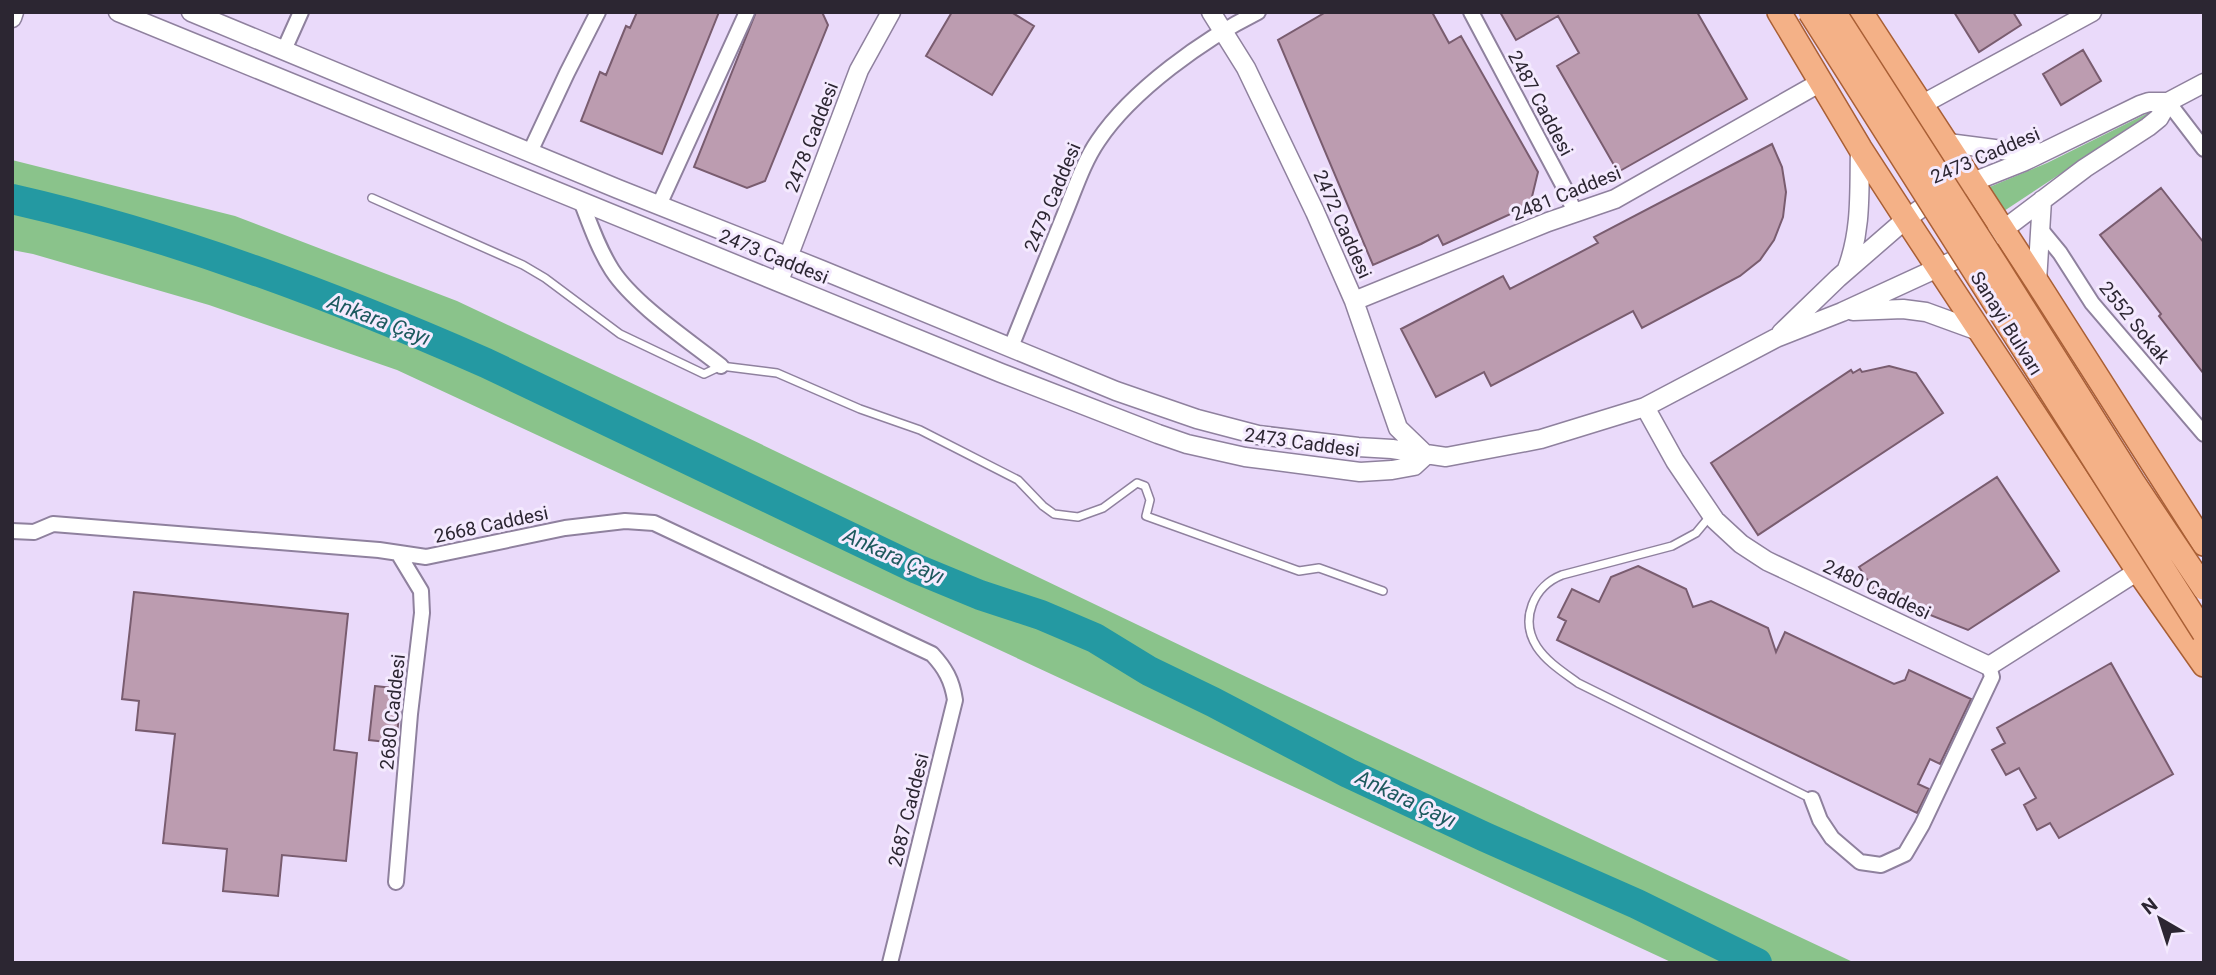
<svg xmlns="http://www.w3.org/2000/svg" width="2216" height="975" font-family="Roboto,sans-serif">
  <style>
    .green { fill: #8ac38b }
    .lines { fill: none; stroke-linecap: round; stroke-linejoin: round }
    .river { stroke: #2499a2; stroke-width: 30 }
    .building { fill: #bc9cb0; stroke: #795c6f; stroke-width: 2 }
    .service-casing { stroke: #8f819e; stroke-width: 10 }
    .minor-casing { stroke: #8f819e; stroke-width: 18 }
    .tertiary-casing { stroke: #8f819e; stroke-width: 21 }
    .primary-casing { stroke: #a95f35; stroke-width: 26 }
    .service { stroke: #fff; stroke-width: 7 }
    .minor { stroke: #fff; stroke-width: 14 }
    .tertiary { stroke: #fff; stroke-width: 18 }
    .primary { stroke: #f4b187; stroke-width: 23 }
    .primary-bridge-casing { stroke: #a95f35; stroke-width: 26; stroke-linecap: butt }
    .primary-bridge { stroke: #f4b187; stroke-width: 23 }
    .labels { text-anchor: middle; stroke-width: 6; stroke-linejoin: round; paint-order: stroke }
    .street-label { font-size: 19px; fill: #2c2632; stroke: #f4eafe }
    .water-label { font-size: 21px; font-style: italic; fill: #1d595e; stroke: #f4eafe }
  </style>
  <rect width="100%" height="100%" fill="#eadafa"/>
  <path class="green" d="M2150,112L2151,114L2004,211L1987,188L2047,163Z
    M12,160L235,216L457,301L744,436L1236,672L1855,963H1673L397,370L209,305L33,254L12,250Z"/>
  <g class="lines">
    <path class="river" d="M12,199C175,236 333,296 486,363L917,569L980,595L1041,615L1095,638L1149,671L1213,702L1348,773L1485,837L1637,904L1757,963"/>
  </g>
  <path class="building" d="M637,12H719L662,154L581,121L600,72L606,75L626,26L630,28Z
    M756,12H822L828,25L765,181L747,188L694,167Z
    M952,12H1011L1034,26L992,95L926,56Z
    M1326,12H1432L1449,43L1461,36L1538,172L1530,205L1443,245L1438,235L1421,244L1373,265L1278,40Z
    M1500,12H1697L1747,99L1618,172L1557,66L1579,53L1558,16L1516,40Z
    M1954,12H2013L2021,25L1979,52Z
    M2083,50L2101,81L2061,105L2043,74Z
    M1772,144L1782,167L1786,192L1783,217L1774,240L1760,260L1740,276L1642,328L1633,311L1491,386L1484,372L1436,397L1401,329L1503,276L1510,289L1598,243L1594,237Z
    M2161,188L2204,243V374L2159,316L2161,314L2100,235Z
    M1889,366L1916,373L1943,413L1758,535L1711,463L1851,370L1853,373L1860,369L1862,372Z
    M1997,477L2059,571L1968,630L1877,594L1859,567Z
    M1638,566L1686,589L1693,607L1711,601L1768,628L1776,652L1785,632L1894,684L1905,680L1909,670L1971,699L1940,764L1930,759L1918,784L1929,789L1917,813L1557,640L1566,621L1558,617L1572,589L1599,602L1611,577Z
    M134,592L348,614L334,750L357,753L346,861L282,855L278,896L223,891L227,849L163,843L175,734L136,730L139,701L122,699Z
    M2111,663L2173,774L2059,838L2050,823L2037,830L2024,805L2036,798L2019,768L2006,775L1992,750L2005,743L1997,728Z
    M375,686L402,689L396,743L369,740Z"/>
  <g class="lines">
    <defs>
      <path id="service" d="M372,198L523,265L545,278L620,334L704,374L721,366L777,373L860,409L920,430L1018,480L1043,506L1054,514L1078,517L1103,508L1137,483L1145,486L1150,500L1146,516L1299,571L1319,568L1383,591
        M1711,515L1696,533L1672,546L1562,575C1534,586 1519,619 1537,647C1547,662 1563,672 1578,683L1812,799"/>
      <path id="minor" d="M1471,12L1564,187L1575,213
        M284,50L301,12
        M2168,102L2204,149
        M530,152L567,73L598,12
        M581,201C590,224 598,248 612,270C634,304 688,340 721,366
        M659,205L747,12
        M2041,230L2060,253L2092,303L2204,434
        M1011,347C1029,302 1047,258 1065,213C1075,189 1083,163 1098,141C1132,90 1204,39 1258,12
        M12,531L34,532L53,524L379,550L426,557L565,528L625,521L654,523L932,654C945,668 952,680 955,700L890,963
        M1812,799L1820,820L1832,838L1860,862L1881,865L1905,854L1922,825L1992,677L1989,666
        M396,882L410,714L422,613L421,591L398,553"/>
      <path id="tertiary" d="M118,12L1001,373L1158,434L1187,444L1245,457L1360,472L1392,470L1414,466L1426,455
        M191,12L618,189L822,270L1116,391L1197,419L1258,435L1358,447L1392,449L1446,457L1541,439L1645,407L1776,338L1842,312L1955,260L2003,230L2085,168L2148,127L2159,118L2168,102
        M1211,12L1246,68L1315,212L1354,301L1398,428L1424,453
        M12,18L14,12
        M1921,105L2092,12
        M1948,143L2010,151L2038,152
        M1847,269C1862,229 1859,190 1860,148
        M779,281L859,70L891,12
        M2037,282L2042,200
        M1354,301L1548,222L1615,199L1821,82
        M1853,311L1903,309L1926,312L1981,332
        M1781,333L1838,278L1906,219L1940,195L2023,162L2140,105L2149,102H2168L2204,83
        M1645,407L1675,461L1715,520L1741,544L1767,561L1989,666L2138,571"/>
      <path id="primary" d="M1779,12L1860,148L1906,219L2138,571L2204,665
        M1861,12L2037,282L2204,544"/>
    </defs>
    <use href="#service" class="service-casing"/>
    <use href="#minor" class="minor-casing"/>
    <use href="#tertiary" class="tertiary-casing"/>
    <use href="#primary" class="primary-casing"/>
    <use href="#service" class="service"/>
    <use href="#minor" class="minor"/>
    <use href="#tertiary" class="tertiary"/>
    <use href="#primary" class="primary"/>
    <defs>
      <path id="primary-bridge" d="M1810,12L2204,633
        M1834,12L1997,266L2133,482L2204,588"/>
    </defs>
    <use href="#primary-bridge" class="primary-bridge-casing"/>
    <use href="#primary-bridge" class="primary-bridge"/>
  </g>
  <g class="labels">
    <g class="street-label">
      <text transform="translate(1541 103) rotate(62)" y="7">2487 Caddesi</text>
      <text transform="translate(811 137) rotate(-69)" y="7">2478 Caddesi</text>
      <text transform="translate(1985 155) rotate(-23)" y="7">2473 Caddesi</text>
      <text transform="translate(1566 193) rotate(-22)" y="7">2481 Caddesi</text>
      <text transform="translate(1052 197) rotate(-67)" y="7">2479 Caddesi</text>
      <text transform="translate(1343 224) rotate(66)" y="7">2472 Caddesi</text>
      <text transform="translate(774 256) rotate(22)" y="7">2473 Caddesi</text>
      <text transform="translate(2135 322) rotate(51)" y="7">2552 Sokak</text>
      <text transform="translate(2007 323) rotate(58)" y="7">Sanayi Bulvarı</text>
      <text transform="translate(1302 442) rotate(8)" y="7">2473 Caddesi</text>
      <text transform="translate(491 524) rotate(-12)" y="7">2668 Caddesi</text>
      <text transform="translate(1877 589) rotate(25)" y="7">2480 Caddesi</text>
      <text transform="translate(392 712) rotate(-84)" y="7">2680 Caddesi</text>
      <text transform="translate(908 810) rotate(-76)" y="7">2687 Caddesi</text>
    </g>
    <g class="water-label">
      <text transform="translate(379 320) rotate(21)" y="7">Ankara Çayı</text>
      <text transform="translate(894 556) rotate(24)" y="7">Ankara Çayı</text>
      <text transform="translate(1406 799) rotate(25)" y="7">Ankara Çayı</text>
    </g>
  </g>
  <rect width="2216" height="975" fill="none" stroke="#2c2632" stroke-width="28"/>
  <g transform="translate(2160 919) rotate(321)" stroke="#f4eafe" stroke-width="5" paint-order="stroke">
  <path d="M0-5L12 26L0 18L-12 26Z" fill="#2c2632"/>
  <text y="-10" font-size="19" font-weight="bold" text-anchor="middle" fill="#2c2632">N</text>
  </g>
</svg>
